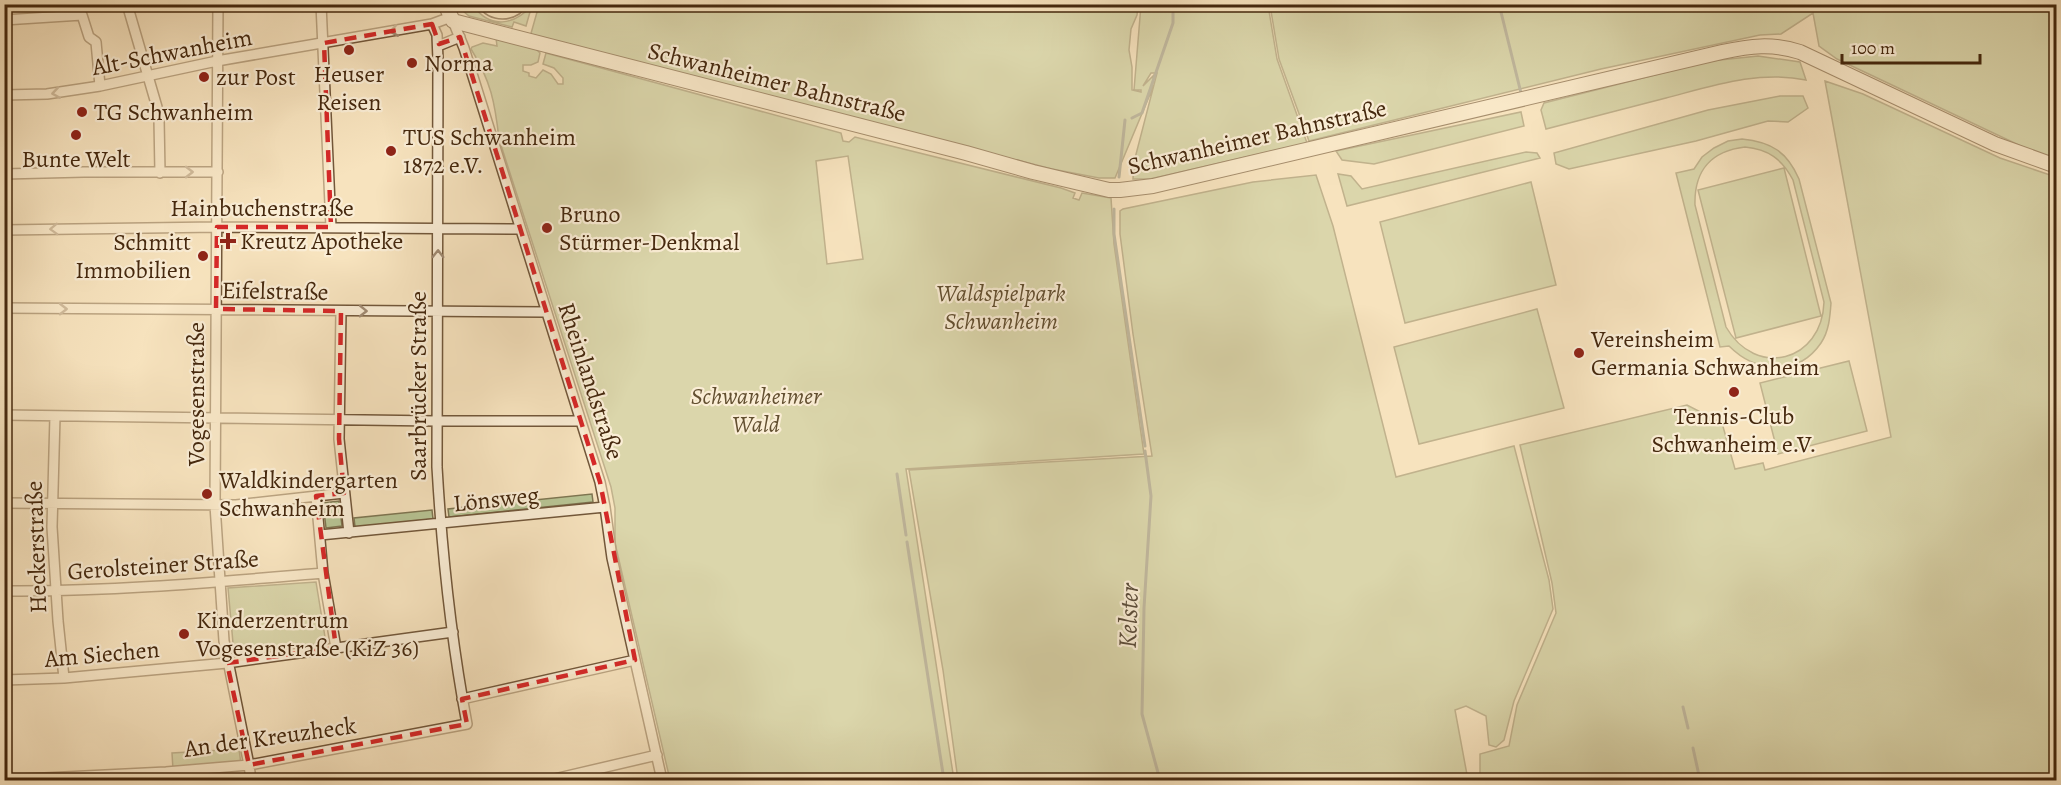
<svg xmlns="http://www.w3.org/2000/svg" width="2061" height="785" font-family="Alegreya,serif">
  <style>
    .green { fill: #b8c595; stroke: #7e7652; stroke-width: 1.5; fill-rule: evenodd }
    .lines { fill: none; stroke-linecap: round; stroke-linejoin: round }
    .stream { stroke: #7c8076; stroke-width: 3 }
    .street-casing { stroke: #72573a; stroke-width: 12 }
    .secondary-casing { stroke: #45280e; stroke-width: 16 }
    .street { stroke: #faedd5; stroke-width: 9 }
    .secondary { stroke: #faedd5; stroke-width: 14 }
    .tram { stroke: #45280e; stroke-width: 1.5 }
    .oneway { stroke: #a08a72 }
    .marked { fill: none; stroke: #d62828; stroke-width: 4.5; stroke-dasharray: 12 8; stroke-linejoin: round }
    .poi-dot { fill: #8f2418; stroke: #faedd5; stroke-width: 2 }
    .labels { text-anchor: middle; stroke-width: 4.5; stroke-linejoin: round; paint-order: stroke }
    .street-label { font-size: 24px; fill: #45280e; stroke: #faedd5 }
    .poi-label { font-size: 24px; fill: #45280e; stroke: #faedd5; text-anchor: start }
    .park-label { font-size: 24px; font-style: italic; fill: #624f30; stroke: #faedd5 }
    .water-label { font-size: 26px; font-style: italic; fill: #5c4d3a; stroke: #faedd5 }
  </style>
  <rect width="100%" height="100%" fill="#f7e3be"/>
  <filter id="stains"><feTurbulence type="fractalNoise" baseFrequency=".00333" numOctaves="4"/><feColorMatrix values="0 0 0 0 .2 0 0 0 0 .09 0 0 0 0 .02 0 0 0 .5 -.17"/></filter>
  <radialGradient id="worn" r=".72"><stop offset=".6" stop-color="#630" stop-opacity="0"/><stop offset="1" stop-color="#630" stop-opacity=".3"/></radialGradient>
  <path class="green" d="M469,5H473C490,30 515,25 532,5L526,26L514,22L512,27L469,16L463,11Z
    M539,5H1138L1137,15L1131,29L1129,50L1132,67V90L1141,92V90H1134L1141,5H1268L1277,59L1307,143L1150,179H1133L1134,162L1157,73H1151L1143,86L1154,75L1151,92L1115,178H1099L1052,169L530,37Z
    M1270,5H2056V159L2025,148L1837,59L1819,46L1813,13L1781,34L1760,35L1601,69L1309,141L1279,59Z
    M496,38L535,48L540,53L538,62L531,65H523V71L529,73V76L536,78L543,70L551,74L558,84H563V78L554,68L543,64L546,53L841,133L843,141L849,142L855,137L1061,188L1075,193L1073,198L1079,200L1082,193L1111,198L1114,244L1144,454L906,469L954,780H670L615,543V508L611,487L499,139C495,103 491,81 471,49L472,47L483,43L497,46ZM848,156L863,259L827,264L816,161Z
    M1758,56L1800,62L1806,80C1759,70 1712,86 1666,98C1626,108 1586,119 1546,129L1541,110L1544,103L1710,61Z
    M1825,81L1863,94L2000,158L2056,177V780H1480V754L1509,746L1517,705L1556,613L1552,583L1520,445L1687,405L1722,423L1735,469L1763,463L1765,470L1891,437Z
    M1780,96H1803L1808,108L1788,122L1768,121L1696,141L1569,169L1556,164L1554,153L1708,110Z
    M1521,112L1524,126L1374,164L1342,160L1336,151Z
    M1742,139C1772,142 1787,152 1799,179L1831,303C1830,317 1829,331 1821,343C1797,378 1755,372 1729,346L1720,347L1676,173L1694,169L1702,157L1714,148L1728,141ZM1745,147C1768,149 1782,159 1793,180L1824,302C1822,362 1756,379 1726,327L1695,205C1694,171 1711,151 1745,147Z
    M1526,152L1537,153L1540,158L1347,206L1338,174L1351,176L1362,189Z
    M1784,168L1821,316L1736,338L1698,190Z
    M1316,175L1333,226L1396,477L1514,446L1549,580L1553,609L1514,701L1504,740L1496,747L1489,745L1486,716L1466,706L1455,710L1468,780H958L943,670L909,470L1152,456L1133,334L1120,234V211L1123,209L1253,182Z
    M1531,182L1556,285L1405,323L1380,222Z
    M1537,309L1564,408L1419,444L1394,347Z
    M1849,361L1867,431L1778,454L1760,383Z
    M592,494L593,502L449,517L448,509Z
    M339,501L342,526L326,528L323,503Z
    M432,510L433,519L355,527L354,518Z
    M316,582L326,643L234,654L228,588Z
    M239,749L241,764L173,770L172,753Z"/>
  <g class="lines">
    <path class="stream" d="M1499,4L1521,93
      M1132,118L1142,113L1173,23V4
      M1119,177L1125,120
      M1114,209V234L1145,446
      M1145,451L1151,496L1144,608L1142,714L1160,780
      M897,474L906,535
      M907,542L944,780
      M1683,707L1688,728
      M1693,748L1700,780"/>
    <defs>
      <path id="street" d="M127,4L157,107L159,119L160,173
        M218,4L215,505L224,641L249,765L251,780
        M321,4L331,227
        M4,20L82,15L89,37L96,42L100,86
        M453,21L464,48L600,482L605,507L612,558L662,780
        M438,46L460,37
        M4,95L47,94L100,86L217,61L432,24L451,17
        M4,174L84,172H218
        M4,230L217,227L519,229
        M4,308L546,312
        M341,311L339,439L349,533
        M4,415L436,421H580
        M55,416L52,527L58,621L64,678
        M316,496L323,573L336,648
        M4,503L236,505L344,493
        M320,535L605,507
        M4,591C111,592 217,582 323,573
        M4,680L64,678L227,663L453,632
        M462,699L635,660
        M4,780L166,772L249,765L467,724C451,639 442,553 437,467L438,60L437,35L432,24
        M550,780L657,755"/>
      <path id="secondary" d="M445,4L453,21L966,153L1033,172L1109,190H1120L1153,186L1722,52C1750,46 1772,43 1800,52L1995,144L2056,166"/>
    </defs>
    <use href="#street" class="street-casing"/>
    <use href="#secondary" class="secondary-casing"/>
    <use href="#street" class="street"/>
    <use href="#secondary" class="secondary"/>
    <path class="tram" d="M476,4C490,24 515,24 529,4"/>
  </g>
  <defs><path id="oneway-chevron" d="M-2-3.5L2.5 0L-2 3.5" fill="none" stroke-width="1.6" stroke-linecap="round" stroke-linejoin="round" transform="scale(1.5)"/></defs>
  <g class="oneway">
    <use href="#oneway-chevron" transform="translate(394 31) rotate(170)"/>
    <use href="#oneway-chevron" transform="translate(56 93) rotate(171)"/>
    <use href="#oneway-chevron" transform="translate(189 172)"/>
    <use href="#oneway-chevron" transform="translate(54 229) rotate(178)"/>
    <use href="#oneway-chevron" transform="translate(438 254) rotate(-89)"/>
    <use href="#oneway-chevron" transform="translate(63 309)"/>
    <use href="#oneway-chevron" transform="translate(363 311) rotate(1)"/>
  </g>
  <path d="M0 0H2061V785H0ZM432,24L439,44L460,37L470,69L600,482L635,660L462,699L467,724L249,765L227,663L336,648L316,496L344,493L339,439L341,311L216,309L217,227H331L324,43Z" fill="#f7e3be" fill-opacity=".55" fill-rule="evenodd"/>
  <path class="marked" d="M432,24L439,44L460,37L470,69L600,482L635,660L462,699L467,724L249,765L227,663L336,648L316,496L344,493L339,439L341,311L216,309L217,227H331L324,43Z"/>
  <g class="poi-dot">
    <circle cx="349" cy="50" r="6"/>
    <circle cx="412" cy="63" r="6"/>
    <circle cx="204" cy="77" r="6"/>
    <circle cx="82" cy="112" r="6"/>
    <circle cx="76" cy="135" r="6"/>
    <circle cx="391" cy="151" r="6"/>
    <circle cx="547" cy="228" r="6"/>
    <path d="M225 232h6v6h6v6h-6v6h-6v-6h-6v-6h6z"/>
    <circle cx="203" cy="256" r="6"/>
    <circle cx="1579" cy="353" r="6"/>
    <circle cx="1734" cy="392" r="6"/>
    <circle cx="207" cy="494" r="6"/>
    <circle cx="184" cy="634" r="6"/>
  </g>
  <g class="labels">
    <g class="street-label">
      <text transform="translate(172 52) rotate(-11)" y="8">Alt-Schwanheim</text>
      <text transform="translate(777 82) rotate(14)" y="8">Schwanheimer Bahnstraße</text>
      <text transform="translate(1257 137) rotate(-13)" y="8">Schwanheimer Bahnstraße</text>
      <text x="262" y="216">Hainbuchenstraße</text>
      <text transform="translate(275 291) rotate(1)" y="8">Eifelstraße</text>
      <text transform="translate(591 381) rotate(72)" y="8">Rheinlandstraße</text>
      <text transform="translate(418 386) rotate(-90)" y="8">Saarbrücker Straße</text>
      <text transform="translate(196 394) rotate(-90)" y="8">Vogesenstraße</text>
      <text transform="translate(496 499) rotate(-6)" y="8">Lönsweg</text>
      <text transform="translate(36 547) rotate(-92)" y="8">Heckerstraße</text>
      <text transform="translate(163 565) rotate(-4)" y="8">Gerolsteiner Straße</text>
      <text transform="translate(102 654) rotate(-5)" y="8">Am Siechen</text>
      <text transform="translate(270 737) rotate(-8)" y="8">An der Kreuzheck</text>
    </g>
    <g class="poi-label">
      <text x="424" y="71">Norma</text>
      <text x="349" y="82" text-anchor="middle">Heuser<tspan x="349" dy="28">Reisen</tspan></text>
      <text x="216" y="85">zur Post</text>
      <text x="94" y="120">TG Schwanheim</text>
      <text x="403" y="145">TUS Schwanheim<tspan x="403" dy="28">1872 e.V.</tspan></text>
      <text x="76" y="167" text-anchor="middle">Bunte Welt</text>
      <text x="559" y="222">Bruno<tspan x="559" dy="28">Stürmer-Denkmal</tspan></text>
      <text x="240" y="249">Kreutz Apotheke</text>
      <text x="191" y="250" text-anchor="end">Schmitt<tspan x="191" dy="28">Immobilien</tspan></text>
      <text x="1591" y="347">Vereinsheim<tspan x="1591" dy="28">Germania Schwanheim</tspan></text>
      <text x="1734" y="424" text-anchor="middle">Tennis-Club<tspan x="1734" dy="28">Schwanheim e.V.</tspan></text>
      <text x="219" y="488">Waldkindergarten<tspan x="219" dy="28">Schwanheim</tspan></text>
      <text x="196" y="628">Kinderzentrum<tspan x="196" dy="28">Vogesenstraße (KiZ 36)</tspan></text>
    </g>
    <g class="park-label">
      <text x="1001" y="301">Waldspielpark<tspan x="1001" dy="28">Schwanheim</tspan></text>
      <text x="756" y="404">Schwanheimer<tspan x="756" dy="28">Wald</tspan></text>
    </g>
    <g class="water-label">
      <text transform="translate(1128 616) rotate(-88)" y="9">Kelster</text>
    </g>
  </g>
  <rect width="2061" height="785" fill="none" stroke="#f7e3be" stroke-width="24"/>
  <rect x="6" y="6" width="2049" height="773" fill="none" stroke="#45280e" stroke-width="3"/>
  <rect x="12" y="12" width="2037" height="761" fill="none" stroke="#45280e" stroke-width="1.5"/>
  <path d="M1842 54v9h138v-9" fill="none" stroke="#45280e" stroke-width="3"/>
  <text x="1851" y="54" font-size="18" fill="#45280e" stroke="#faedd5" stroke-width="4.5" paint-order="stroke">100 m</text>
  <rect width="100%" height="100%" filter="url(#stains)"/>
  <rect width="100%" height="100%" fill="url(#worn)"/>
</svg>
